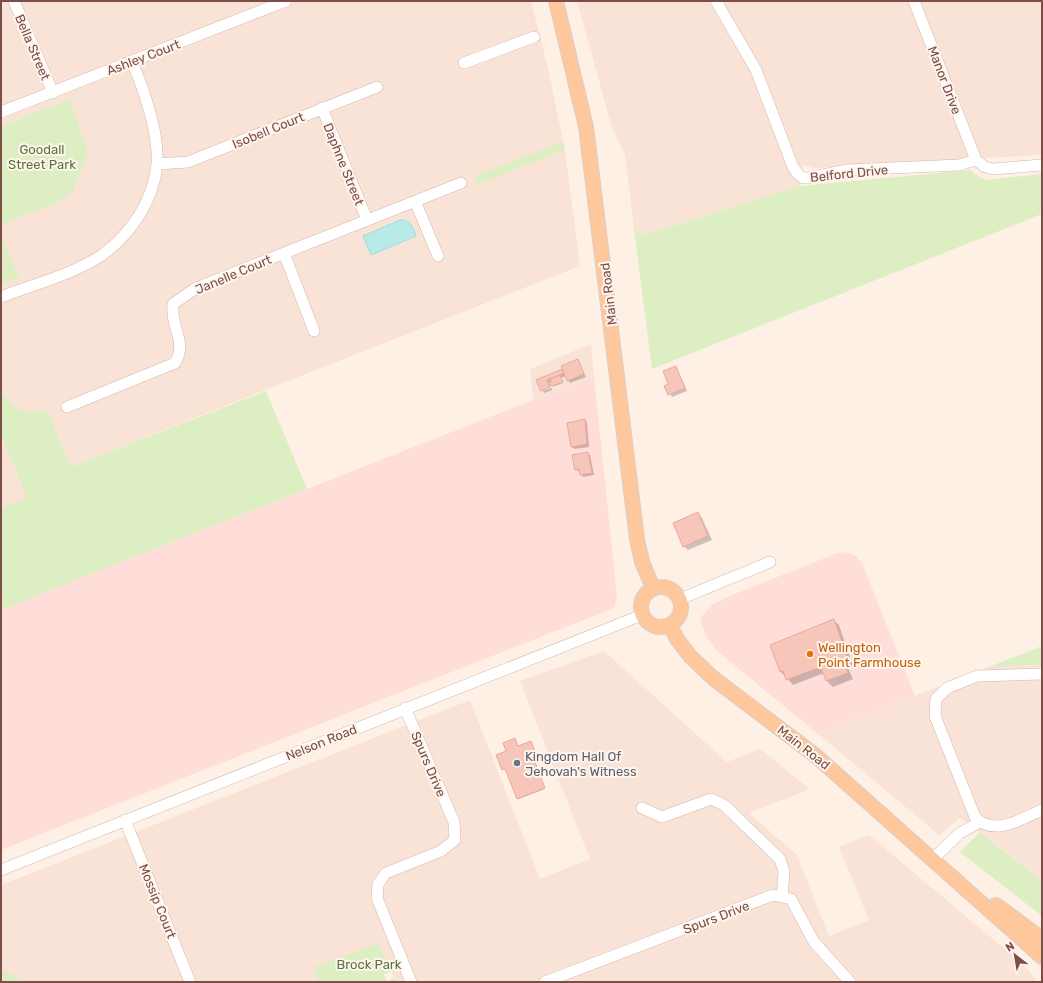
<svg xmlns="http://www.w3.org/2000/svg" width="1043" height="983" font-family="Rubik,sans-serif">
  <style>
    .residential { fill: #f9e3d6 }
    .commercial { fill: #ffddd9 }
    .green { fill: #ddeec2 }
    .water { fill: #b8ebe8; stroke: #9ddedb }
    .shadow { fill: #0003 }
    .building { fill: #f7c6ba; stroke: #eca899 }
    .lines { fill: none; stroke-linecap: round; stroke-linejoin: round }
    .minor-casing { stroke: #d5b6ad; stroke-width: 12 }
    .major-casing { stroke: #dacecb; stroke-width: 16 }
    .minor { stroke: #fff; stroke-width: 11 }
    .major { stroke: #ffc79c; stroke-width: 14 }
    .food-dot { fill: #e8710a; stroke: #fff5ee; stroke-width: 1.5 }
    .worship-dot { fill: #6b7280; stroke: #fff5ee; stroke-width: 1.5 }
    .labels { text-anchor: middle; stroke-width: 4; stroke-linejoin: round; paint-order: stroke }
    .street-label { font-size: 13px; fill: #7b4f47; stroke: #fff5ee }
    .park-label { font-size: 13px; fill: #577638; stroke: #fff5ee }
    .food-label { font-size: 13px; fill: #c56008; stroke: #fff5ee; text-anchor: start }
    .worship-label { font-size: 13px; fill: #5b616d; stroke: #fff5ee; text-anchor: start }
  </style>
  <rect width="100%" height="100%" fill="#fff0e6"/>
  <path class="residential" d="M1,1H531L548,68L563,141L475,176L479,184L565,150L580,266L70,467L48,411L24,412L16,409L1,393V285L18,278L1,234V225L56,203L70,99L1,126Z
    M577,1H1042V155L814,168L803,165L800,186L642,235L634,229L625,155L612,128Z
    M591,344L594,376L533,400L530,369Z
    M1,435L27,498L1,508Z
    M604,651L727,762L760,749L810,789L749,813L797,855L829,936L869,920L839,847L869,835L1025,966L1037,982H396L378,943L313,969L319,982H26L1,970V885L470,700L540,879L590,859L520,681Z
    M1042,665V881L996,844L960,818L939,835L818,734L991,666Z"/>
  <path class="commercial" d="M594,376L617,597L614,608L1,850V611L43,593Z
    M846,552L856,556L862,563L915,696L818,734L716,650L705,634L700,618L713,604L732,595L835,554Z"/>
  <path class="green" d="M70,99L88,153L73,191L56,203L1,225V126Z
    M563,141L565,150L479,184L475,176Z
    M971,170L974,174L986,180L1042,174V214L652,369L634,229L643,235L800,186Z
    M1,234L19,278L1,285Z
    M266,391L307,489L43,593L1,611V508L27,498L1,435V393C21,413 20,413 48,411L70,467Z
    M1042,646V665L991,666Z
    M980,832L1042,881V916L960,852Z
    M378,943L392,971L384,974L387,981L394,978L396,982H319L313,968Z
    M1,970H3L26,982H1Z"/>
  <path class="water" d="M400,220C411,219 413,228 416,236L371,255L363,236Z"/>
  <path class="shadow" d="M577,360L586,377L570,383L566,376L561,378L563,383L555,386L552,382H549L551,386L542,390L538,380L563,370Z
    M676,367L687,391L672,397L666,386L669,385Z
    M552,388V390L544,393L543,391Z
    M585,420L587,423L589,447L575,449L572,447Z
    M588,453L590,455L594,475L583,477L580,472L576,470Z
    M698,513L702,518L712,540L688,550L684,546Z
    M833,620L839,625L853,666L848,668L853,679L833,687L827,681L824,673L793,685L781,672L771,646Z
    M515,739L519,747L532,743L537,757L533,758L545,789L519,799L507,770H503L497,755L508,751Z"/>
  <path class="building" d="M578,359L584,374L567,381L561,366Z
    M676,366L685,388L668,395L664,386L668,384L663,371Z
    M562,369L564,373L547,380L550,387L541,391L536,380Z
    M560,375L563,382L552,386L550,379Z
    M585,419L587,444L571,447L567,423Z
    M588,452L592,473L580,475L579,469L575,470L572,455Z
    M698,512L708,536L683,547L673,523Z
    M834,619L848,660L843,662L848,673L826,681L821,667L786,680L783,671L780,672L770,645Z
    M515,738L518,746L531,741L537,756L533,757L545,788L517,799L505,769L502,770L496,755L506,751L503,743Z"/>
  <g class="lines">
    <defs>
      <path id="minor" d="M14,1L53,93
        M716,1L756,70L793,167L798,174L803,178H808L847,170L959,165L976,160L985,167L993,169L1042,165
        M914,1L976,160
        M464,63C488,54 510,46 534,37
        M322,108L367,220
        M1,112L286,1
        M157,164L188,162L377,87
        M415,201L438,256
        M284,253L314,331
        M1,297C34,284 72,275 102,255C131,234 154,200 157,164C159,132 144,91 132,61
        M67,407L175,363C188,341 170,328 173,304L196,288L461,183
        M680,599L770,562
        M1042,674L977,676L947,688L936,699L935,716L975,817C994,837 1021,819 1042,810
        M405,708L454,822L455,840L441,851L386,873L378,884L377,898L411,982
        M642,808L662,817L711,799L724,805L780,859L784,872L782,897
        M125,820L190,982
        M933,859L960,833L980,822
        M1,870L642,615
        M545,982L773,895L791,899L814,942L850,982"/>
      <path id="major" d="M556,1L586,127L637,539L642,562L653,588
        M641 607a20 20 0 1 1 40 0a20 20 0 1 1-40 0Z
        M670,625L677,639L690,656L713,678L816,756L1042,957
        M996,905L1042,939"/>
    </defs>
    <use href="#minor" class="minor-casing"/>
    <use href="#major" class="major-casing"/>
    <use href="#minor" class="minor"/>
    <use href="#major" class="major"/>
  </g>
  <circle class="food-dot" cx="810" cy="654" r="4"/>
  <circle class="worship-dot" cx="517" cy="763" r="4"/>
  <g class="labels">
    <g class="street-label">
      <text transform="translate(33 47) rotate(67)" y="5">Bella Street</text>
      <text transform="translate(143 57) rotate(-21)" y="5">Ashley Court</text>
      <text transform="translate(945 80) rotate(69)" y="5">Manor Drive</text>
      <text transform="translate(268 130) rotate(-22)" y="5">Isobell Court</text>
      <text transform="translate(344 164) rotate(68)" y="5">Daphne Street</text>
      <text transform="translate(849 173) rotate(-6)" y="5">Belford Drive</text>
      <text transform="translate(233 274) rotate(-23)" y="5">Janelle Court</text>
      <text transform="translate(608 294) rotate(-97)" y="5">Main Road</text>
      <text transform="translate(321 742) rotate(-22)" y="5">Nelson Road</text>
      <text transform="translate(804 747) rotate(38)" y="5">Main Road</text>
      <text transform="translate(429 764) rotate(67)" y="5">Spurs Drive</text>
      <text transform="translate(158 901) rotate(68)" y="5">Mossip Court</text>
      <text transform="translate(716 917) rotate(-21)" y="5">Spurs Drive</text>
    </g>
    <g class="park-label">
      <text x="42" y="154">Goodall<tspan x="42" dy="15">Street Park</tspan></text>
      <text x="369" y="969">Brock Park</text>
    </g>
    <g class="food-label">
      <text x="818" y="652">Wellington<tspan x="818" dy="15">Point Farmhouse</tspan></text>
    </g>
    <g class="worship-label">
      <text x="525" y="761">Kingdom Hall Of<tspan x="525" dy="15">Jehovah's Witness</tspan></text>
    </g>
  </g>
  <rect width="1043" height="983" fill="none" stroke="#7b4f47" stroke-width="4"/>
  <g transform="translate(1015 955) rotate(329)" stroke="#fff5ee" stroke-width="3" paint-order="stroke">
  <path d="M0-3L7 15L0 10L-7 15Z" fill="#7b4f47"/>
  <text y="-6" font-size="11" font-weight="bold" text-anchor="middle" fill="#7b4f47">N</text>
  </g>
</svg>
